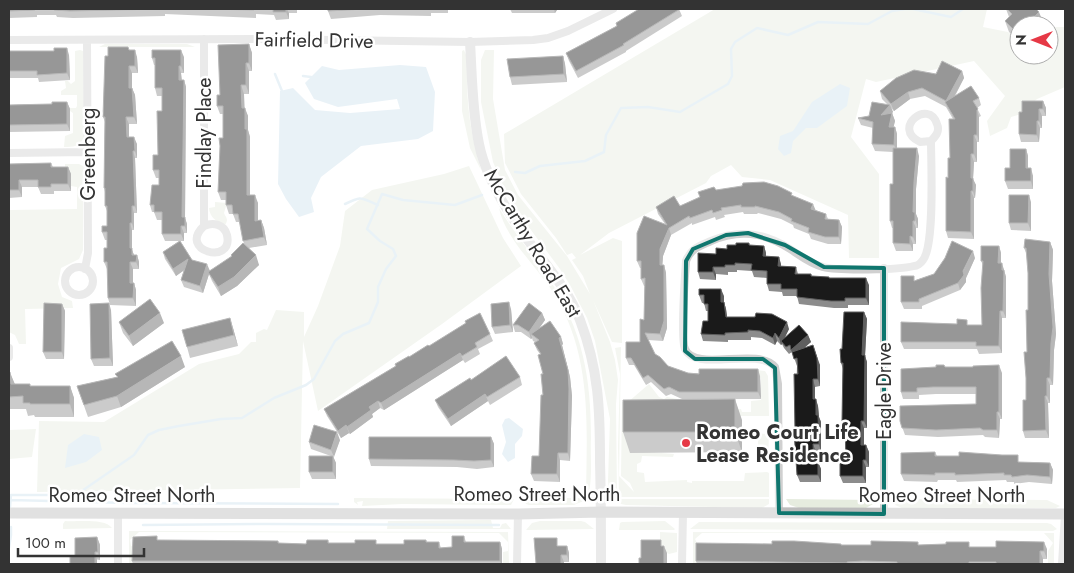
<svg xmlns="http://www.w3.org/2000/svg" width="1074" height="573" font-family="Jost,sans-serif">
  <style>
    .green { fill: #e6ecdf }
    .water { fill: #cfe2ee }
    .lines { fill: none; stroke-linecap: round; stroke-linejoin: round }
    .stream { stroke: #cfe2ee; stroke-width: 2.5 }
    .minor { stroke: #d0d0d0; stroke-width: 8 }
    .tertiary { stroke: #d0d0d0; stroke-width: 10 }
    .secondary { stroke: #bdbdbd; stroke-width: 11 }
    .wall { fill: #8c8c8c }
    .shaded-wall { fill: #5f5f5f }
    .building { fill: #1a1a1a; stroke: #5f5f5f }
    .marked { fill: none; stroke: #0f766e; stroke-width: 4; stroke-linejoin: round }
    .poi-dot { fill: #e63946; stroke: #fff; stroke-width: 2 }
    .labels { text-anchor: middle; stroke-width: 5; stroke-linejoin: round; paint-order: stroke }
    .street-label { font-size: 20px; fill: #333; stroke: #fff }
    .poi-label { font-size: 20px; font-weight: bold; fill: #333; stroke: #fff; text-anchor: start }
  </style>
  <rect width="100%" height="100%" fill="#fff"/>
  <path class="green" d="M715,9H987L983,27L1008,32L1019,41V55H1049V31L1052,27H1065V87L1037,99L1021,114L1011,117L1007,128L990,136L987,121L1005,96L974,61L876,82L866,79L851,137L879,174V258H849L848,215L770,180L742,177L731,165L711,176L706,183L609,233L580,255L613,238L622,241V343L612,342L593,300L610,342L615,360L618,380L616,404L617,496H611L609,490L608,481L610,419L595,341L587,318L570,285L560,269L519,214L508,197L493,162L481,102V60L485,50H494L493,99L505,170L518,195L567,256L590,294L583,276L572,260L576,258L572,253L567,255L556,238L521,194L505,163L504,134Z
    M105,44H187L195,47H99Z
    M80,50L83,51L84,137C80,147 73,147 64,147L65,136L73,133V113L70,111V108H76L77,106V95H61V91L66,88L65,81H68L71,84L75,81V51Z
    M464,50L467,57C466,99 469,129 481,170L470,148L462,111V51Z
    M65,164H79L83,166V250L79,259L61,268L58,284L62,297L72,301L73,308L25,309L26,344H19L15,335L9,332V210L77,209V187L71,186L65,170Z
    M469,166L503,238L521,266L442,324L318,411L303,341L300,488L37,492L39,421L104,422L199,364L239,354L251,342H256V333L264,329L267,330L276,310L304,312V337L318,306L340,246L345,211L372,190L444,174Z
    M215,202L227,203L224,213C226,218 229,219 225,225C216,221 210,218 209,208L215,207Z
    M499,208C514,233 533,255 549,279C583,330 591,378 591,438C590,454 593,480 588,495L586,494C587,425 592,355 554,294C538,267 505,239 499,208Z
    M621,347L619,476L634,492L630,483L621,476L622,402H628L649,384L659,397L664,399L667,397L734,410L741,409L742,412H751V401L761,400V379L757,370L765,371L768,376L769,416H688L635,451L674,454L673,457L642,456L641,462L637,464V472L644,473L645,482L687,480V482L692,483V481H744L745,473L767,472L769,473V497H619L618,446L620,374L615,348Z
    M36,429L32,457L9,459V430Z
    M742,433L769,434L768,463L760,462L758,459V436H750L749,438H743Z
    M354,498L514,499L511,505L402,504L362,506L363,501L357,502L358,505L354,502Z
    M523,498H583L586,500L574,505H529L526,504Z
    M619,499H769V504L762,508H758L626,505L621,504Z
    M786,499L873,500V504L866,508H799L790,505Z
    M895,499L1047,500L1060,506L1056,508H902L895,505Z
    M491,520L493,528H500L502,524L506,523L511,529H387L388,521Z
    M65,521C77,522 105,518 112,528L63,529V524Z
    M540,521H581L585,522L594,529L526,530L532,523Z
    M665,521L675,529L674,530H619L620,523L622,522Z
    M699,522L1047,523L1051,524L1057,529L1053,531L690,529Z
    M129,531L508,532L509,564H503V552L508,551V542L499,533L139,532L130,540L131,546L136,548L134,564H129Z
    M660,532L677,533V552L669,554L665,552V546L660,545Z
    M693,532L1054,533V564H1048V551L1053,543L1044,533H702L695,539L700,549L698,550V564H693Z"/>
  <path class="water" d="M400,65L426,67L435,92L433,131L418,139L361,146L321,177L311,198L314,212L299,217L286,199L278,184L280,91L293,88L315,110L350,113L400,109L397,99L338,107L314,99L305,83L322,66L339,70Z
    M840,84L850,88L847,106L817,128H806L793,141L791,153L784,156L778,149L780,136L793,131L812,102Z
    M509,418L523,429L522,436L515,444V458L508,462L502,454L506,442L502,425L505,419Z
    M84,434L99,437L102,450L86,462L65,468L68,445Z"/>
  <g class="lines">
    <path class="stream" d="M275,74L282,91
      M303,76L311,77
      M515,172L525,173L540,166L585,161L604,152L606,135L621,108L648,107L680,112L728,84L732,76L731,49L735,42L757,28L788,35L818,22L868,24L892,11L905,9H913L951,17L963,9
      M345,204C364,195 360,198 378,205
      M11,500L128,503L338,504
      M10,507L11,495H76L134,455L148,435L159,430L179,426L221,419L242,418L274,398L306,385L314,379L335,341L343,334L369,323L378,302V287L386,269L396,256L393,249L380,241L367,229L382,194L403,200L455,205L482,195
      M143,525L268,524L499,525
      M9,548L11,535V527"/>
    <path class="minor" d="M204,39V226C177,251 234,266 227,235C224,224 213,222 204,226
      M9,40L263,39L470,42L533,40L548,38L568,31L613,9
      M9,153L88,152
      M65 281a14 14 0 1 1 28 0a14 14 0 1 1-28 0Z
      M85,269L88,253L87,40
      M9,348V357
      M118,513V564
      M779,513L778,384L775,367C758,346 695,373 685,349C680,338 685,277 686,261C691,248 700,246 711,241C739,229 764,232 790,249C801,256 810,264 823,267C838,271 899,270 914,266C917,266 921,263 923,260C935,245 931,163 931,141C936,136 940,131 937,124C929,98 891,128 920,142L931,141
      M884,514V268
      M517,564L518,514
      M682,564L683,512
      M1062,564L1065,515"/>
    <path class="tertiary" d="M470,42C472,75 472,110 479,144C485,174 502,203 520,229C540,259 567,286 580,320C599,370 600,410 600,462C601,496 601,530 601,564"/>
    <path class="secondary" d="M9,513L518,514L601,512L1065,514"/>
  </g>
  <path class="wall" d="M9,9H297V13H289V19L276,20L274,15L256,14V18L165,14V16L73,18L57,17L56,15H37V17L9,18Z
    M328,9H448V13H431V16L380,15L331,19L328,11Z
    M510,9H566L557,10L555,13H512Z
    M679,9L682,16L626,51V52L578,78L569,61L566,53L617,26L616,23Z
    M1006,9L1043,22L1040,25H1019V41L1009,32L1005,21L1009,17Z
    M249,44L252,53V71H249V94H244V108L248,116V130L250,137V195L258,203V220H261L264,228L267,245L249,248L259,265L237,286L221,296L212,281L209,274L203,293L184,287L181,280L184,270L176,276L165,259L163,252L179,241H165L162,234V220H157L154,212H152L150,205L159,185V178H156L153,170L158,155L162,111V96H157L155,88V65H154L152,58L184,57V73H181L182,80H184L186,87L185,218L187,224V233H184V241H180L192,260L209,271L232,257L231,255L244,244L240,222H236L233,214H229L226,205V200H221L218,192L223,138V114H220L217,106L220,95Z
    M130,50L137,57L138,73H132V88L135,95L137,124H129V137L137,144V158H135L137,213H134V230H132V250L134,255H137L139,262V269H133V283H134L136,290V306L110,305L108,298L107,269L104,262L107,248V240H105L102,232L107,226V211L105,206V192L104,188L105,122L103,117L108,56Z
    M9,51L69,55L70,80L39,82L38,78H9Z
    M563,56L565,64L567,82L512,85L510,77Z
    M962,71L964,78L955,96L979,98L981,105L977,108L981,116L979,117V142H977V162H974L973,179L976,185L975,198H974V239L948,238L946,231L948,178L950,158L953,119L946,107L925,96L910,99L894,111L891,108L893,112L892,113L895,121L893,127H895L897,134V148L919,156L916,189V214L918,219V228H916V244H913V251H896L893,243V228H892L890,221L893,184V152L875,151L872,144L873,128L861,125L858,118L869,116L888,105L882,99L880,91L936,74Z
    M1043,101L1046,108V116H1042V128H1040L1039,142H1021L1019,134L1022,112Z
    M67,102L70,109V131L9,132V105L52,104Z
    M1026,149L1028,156V168L1033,176V189H1008L1005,181L1010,168Z
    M51,163L53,167H68L71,174V191H54V194H41L38,187H22V197L9,198V164Z
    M716,190L793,196L815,210L826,214L828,219L839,220L842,227L841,244H828L811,239L809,234L794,228L793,225L781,219L758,213L757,214H744L743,212L724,215L725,217L716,220L715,217L692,225V223L671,235L663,256L662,265H664L666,273L667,328L663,341L648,340L655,354L668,366L688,373L760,376L761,399H682L671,394L666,396L651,382L646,385L634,365H629L626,358L640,342L644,320L645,286H644L641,279V268H640L637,261L665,224L658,214L656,207L680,206Z
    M1031,202V231L1011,230L1009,223Z
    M1050,242L1053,250L1052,281L1056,334L1054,350L1053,385H1050V403H1048L1049,438H1025L1023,431L1026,400L1027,352L1028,310V273L1027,255L1024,248Z
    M749,243L750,246H764L766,253V257H779L781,266L796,267L798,274H811L812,276L829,278L869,285V305H848V308H834L799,304L797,296H783L782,292L769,291L767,284V278L754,277L752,271L737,270V272H728V275L716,274V280L700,279L698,272L716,254L727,249Z
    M999,246L1001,253V263L1004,270L1006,277V318H1002V353L979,354L977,349H904L901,342L982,325L983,265L981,261Z
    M975,258L966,278V282L960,290L922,306V309H904L901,302L916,280L934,274Z
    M699,295L724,296V302L726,309L727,317L789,329L785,337L808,335L811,342L805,347L820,365V386L815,387V399L818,406L819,417L821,422V452H816V462H818L821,469V482H800L797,475L795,431L797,366L792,352L789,354L784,348L782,344L781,345L777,341L775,345L762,338L751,337V340H728V342L703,341L701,334L708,321V311H706L704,303H702Z
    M62,304L65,311L64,359H46L43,352Z
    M511,309L513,332L495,334L492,327Z
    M111,310L113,366H94L91,359Z
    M864,312L867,319L865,356L867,362V428H864V445H866L869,452V467H866V483H843L840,476L846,463L845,428H844L842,421L843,369L841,363Z
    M542,313L545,320L539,328L561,337L563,344L562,345L570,377L572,396L570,461L560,460V482L534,481L531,474L539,456L543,395V374L540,354L537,350L534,343L535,342L533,341L532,338L531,339L521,332H515L513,325Z
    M119,322L164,323L133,346L123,333Z
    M233,328L238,346L190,358L187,347Z
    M490,334L493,341L478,349L480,354L465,363L463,360L384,410L380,408L372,414L373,417L350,434L349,433L341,438L327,416L324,409L396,366L409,357L429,346Z
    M185,367L121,407L88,417L77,386L117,377L115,374Z
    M945,367L1002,373V419H1000L999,438L985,437L983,435L938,437L905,435L900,421L976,404V394H936L919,395V399H903L901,392Z
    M9,372L15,384L31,386H70L74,398V417H35L34,415L28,416L26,409H9Z
    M520,377L522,385L490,405L488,401L451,426L438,407L435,400L471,380Z
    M742,420V452L630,453L623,432Z
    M491,437L494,444V467L477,469L457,467L371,466L369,459Z
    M340,440L333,457L336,463V479H312L309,472L331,456L311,449L309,442Z
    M935,452L937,456L1020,462L1050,463L1053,470L1052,484L1029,482L1014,484V482H1007L1006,480L957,482L956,480H938L937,482L904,481L901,474Z
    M464,536L466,542H500L502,549V564H133L132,561L158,540L278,541L279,543L306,544L328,540L329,543L377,544H404L426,540L427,542H439L441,548L452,547Z
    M97,537L100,545V560L75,556Z
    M842,545H919L971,547L1047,549V559H1043V564H697L696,561Z
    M560,546H567L569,553V562H564V564H536Z"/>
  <path class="shaded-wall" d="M286,9H287L289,13V19L286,12Z
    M554,9H557V10L555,13Z
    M1039,12L1043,22L1040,25H1026Z
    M249,44L252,53V71L249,63Z
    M67,48L69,55L70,80L67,73Z
    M135,50L137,57L138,73L135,66Z
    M181,50L184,57V73L181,66Z
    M563,56L565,64L567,82L564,74Z
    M246,63L249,71V94L246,85Z
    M129,66L132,73V95L129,88Z
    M179,66L181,73L182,87L179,80Z
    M962,71L964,78L948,108L946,101Z
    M184,80L186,87L185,218L187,224V233L182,217Z
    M241,85L244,94L245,116L242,108Z
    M132,88L135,95L137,124L134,117Z
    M908,92L910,99L894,111L891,104Z
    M1043,101L1046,108V116L1043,109Z
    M67,102L70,109V131L67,124Z
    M890,105L893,112L883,122L881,115Z
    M245,108L248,116V130L250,137V203L247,195L245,129Z
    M1039,109L1042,116V128L1039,121Z
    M977,110L979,117V142L977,135Z
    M892,113L895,121L892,134L889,127Z
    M126,117L129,124V144L127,137Z
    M1037,121L1040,128L1039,142L1037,135Z
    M895,127L897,134V152L894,145Z
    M974,135L977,142V162L974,154Z
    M134,137L137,144V158L135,151Z
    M917,148L919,156L916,189V214L918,219V228L913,212L914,182Z
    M1026,149L1028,156V175L1026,168Z
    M133,151L135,158L137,213L135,206Z
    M971,154L974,162L973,179L976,185L975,198L973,191L971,178Z
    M68,167L71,174V191L68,184Z
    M1031,168L1033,176V189L1031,181Z
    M19,180L22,187V197L19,190Z
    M971,191L974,198V239L971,232Z
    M255,195L258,203V229L255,221Z
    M1029,195L1031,202V231L1028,223Z
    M813,204L816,211L811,209Z
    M132,206L134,213V230L132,223Z
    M261,220L264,228L267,245L264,237Z
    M839,220L842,227L841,244L839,237Z
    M913,221L916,228V244L913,237Z
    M130,223L132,230V250L134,255V262L130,248Z
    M181,226L184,233V241L181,234Z
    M669,228L671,235L663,256L662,272L660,265V249Z
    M910,236L913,244V251L910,244Z
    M1050,242L1053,250L1052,281L1056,334L1054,350L1053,385L1050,378L1049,274Z
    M764,246L766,253V264L763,256Z
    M999,246L1001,253V270L998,263Z
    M973,251L975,258L966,278V282L960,290L958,283Z
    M137,255L139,262V269L136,262Z
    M256,255L259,265L237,286L221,296L218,287Z
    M779,257L781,264V273L778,266Z
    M188,259L190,266L176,276L173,269Z
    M130,262L133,269V290L130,283Z
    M1002,263L1006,277V318L1003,311Z
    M207,264L210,271L203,293L200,286Z
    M664,265L666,273L667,328L663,341L660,334Z
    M713,267L716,274V280L713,272Z
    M866,278L869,285V305L866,298Z
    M134,283L136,290V306L133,298Z
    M721,289L724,296V309L721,302Z
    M509,302L511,309L513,332L510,325Z
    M724,302L726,309L728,324L726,317Z
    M109,303L111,310L113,366L110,358Z
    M62,304L65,311L64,359L62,352Z
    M1000,311L1002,318V353L999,346Z
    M864,312L867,319L865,356L867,362V428L864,421L862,355Z
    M160,313L164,323L133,346L129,336Z
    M542,313L545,320L534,336L531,334L532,338L531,339L529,332Z
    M230,318L233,328L238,346L234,335Z
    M787,322L789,329L782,343L781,341L782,344L781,345L779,338Z
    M775,333L777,341L775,345L773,338Z
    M808,335L811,342L794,357L791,350Z
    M561,337L563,344L562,345L570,377L572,396L570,461L568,453L559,338Z
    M813,345L820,365V386L818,379Z
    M460,353L463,360L384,410L381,403Z
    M181,356L185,367L121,407L117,396Z
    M999,365L1002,373V419L999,412Z
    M758,369L760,376L761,399L758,392Z
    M10,372L15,385L11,384Z
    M1047,378L1050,385V403L1047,396Z
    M813,379L815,387V406L813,399Z
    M70,386L74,398V417L70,404Z
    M485,394L488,401L451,426L448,419Z
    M1045,396L1048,403L1049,438L1046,430Z
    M735,399L742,420V452L735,432Z
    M816,399L818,406L819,417L821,422V452L819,444L816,415Z
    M378,401L380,408L372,414L373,417L350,434L347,427L369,407Z
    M997,412L1000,419L999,438L997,430Z
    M861,421L864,428V452L861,445Z
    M346,425L349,433L341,438L338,431Z
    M337,432L340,440L334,457L331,450Z
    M491,437L494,444V467L491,460Z
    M813,444L816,452V469L814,462Z
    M866,445L869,452V467L866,460Z
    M558,453L560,460V482L557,474Z
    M333,456L336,463V479L333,472Z
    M863,460L866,467V483L863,476Z
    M818,462L821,469V482L818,475Z
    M1050,463L1053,470L1052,484L1050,477Z
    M97,537L100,545V560L98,552Z
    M500,542L502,549V564H501L500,561Z
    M1044,542L1047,549V559L1044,551Z
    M567,546L569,553V562L567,555Z
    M664,546L667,553V564H664Z
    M1040,551L1043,559V564H1040Z
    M95,552L97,560V564H95Z
    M561,555L564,562V564H561Z"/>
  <path class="building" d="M9,9H35V10L9,11Z
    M54,9H163L70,11L54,10Z
    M207,9H254V10Z
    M273,9H286V12H273Z
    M328,9H366L328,11Z
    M639,9H680L623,44L624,45L576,71L566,53L617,26L616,23Z
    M1007,9H1036L1039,12L1026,25H1019L1018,34L1005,21L1012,14Z
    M249,44V63H246V85H241L242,108H245V129H247V195H255V221L261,220L264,237L243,241L238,214H233L232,205H226V192H218L220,146L219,138H223V106H217V95H220L218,45Z
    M108,47H128L129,50H135V66H129V88H132L134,117H126L127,137H134L135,151H133L135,206H132V223H130V248H132V255H137L136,262H130V283H134L133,298H108L107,262H104V248H107V232H102V226H107V206H105V188H104L105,117H103L105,56H108Z
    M54,48H67V73L37,75V71H9V51H54Z
    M152,50H181V66H179V80H184L182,217H185V226H181V234H162V212H154V205H150L152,185H159V170H153V155H158L157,111H162V88H155V58H152Z
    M563,56L564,74L510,77L507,59Z
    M942,61L962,71L946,101L922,88L908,92L891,104L880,91L896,78L914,70L936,74Z
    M971,86L979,98L973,101L978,109L977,110V135H974V154H971V178H973V191H971V232L946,231V177L948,178V158H950L949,119H955L945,102Z
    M1022,101H1043V109H1039V121H1037V135L1019,134V112H1022Z
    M52,102H67V124L9,125V105L52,104Z
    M872,102L890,105L881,115L892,113L889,127H895L894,145L872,144L873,122L858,118L869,116Z
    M893,148H917L914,182L913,212H915V221H913V237L910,236V244L893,243V221H890V184H893Z
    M1010,149H1026V168H1031V181H1005V168H1010Z
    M51,163V167H68V184H51V187H38V180H19V190H9V164Z
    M764,182L778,186L792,193L791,195L813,204L811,209L826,214L825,219L839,220V237H825L808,232L809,228L791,221L792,219L779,212L755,206V207H741V205L721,208L722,210L713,213L712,210L690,218L689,216L669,228L660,249V265H664V321L660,334L645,333L655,354L660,357L668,366L688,373L699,374V369H758V392H679L669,387L664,389L648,375L643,378L631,358H626V342H640V319L644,320L645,278L641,279V261H637V233L644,216L667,225L656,207L674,196L680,206L700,197L698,192L714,187L716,190L742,186L743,183Z
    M1009,195H1029L1028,223H1009Z
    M1025,239L1050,242L1049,274L1053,327L1051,343L1050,378H1047V396H1045L1046,430L1023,431V400H1026V378L1024,352H1027L1026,310H1028V273L1026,248H1024Z
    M180,241L192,260L207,264L200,286L181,280L188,259L173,269L163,252Z
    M952,241L973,251L963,271L964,275L958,283L919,299V302H901V276H914V281L934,274L945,258Z
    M243,243L256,255L234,277L218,287L208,272L232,256L231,255Z
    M736,243H749V245L764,246L763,256L779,257L778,266L796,267L795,274H811V276L829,277V278H866V298H845V301H831L797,297V289H781V284H767V271L751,270L752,264L735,263V265H725V267H713V272H698V253L716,254V248L727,249V245H736Z
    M981,246H999L998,263H1002V270H1004L1003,311H1000L999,346H976V342H901V322L957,324V319L967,320V325H982L981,288L983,261H981Z
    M699,289H721V302H724L726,317H755L756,313L772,314L787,322L779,338L775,333L773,338L760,331L748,330V332L725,333V335L701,334L703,321H708V304H704V295H699Z
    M150,299L160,313L129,336L119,322Z
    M509,302L510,325L492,327L491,304Z
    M44,303L62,304V352H43Z
    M109,303L110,358L91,359L90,304Z
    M529,303L542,313L529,332L518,325H513Z
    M844,312H864L862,355H865L864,421H861V445H866V460H863V476H840V463H846L845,421H842L843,363H841L840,349H842Z
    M480,313L490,334L475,343L477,347L462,356L460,353L381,403L378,401L369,407L371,410L347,427L346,425L338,431L324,409L396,366L395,364L409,356V357L428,345L429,346L466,323L465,321Z
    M230,318L234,335L187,347L182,330Z
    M550,321L561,337L559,338L568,370L569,389L568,453H558L557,474H531L532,456H539L541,395H543L541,374H543L538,355L541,354L534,343L539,340L531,334Z
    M799,325L808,335L791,350L790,345L786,347L781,341Z
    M172,341L181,356L117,396L84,405L77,386L118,377L115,374Z
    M813,345L817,358L818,379H813V399H816V415H818L819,444H813L814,462H818V475H797L794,431H795L794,374H798L797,358L794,359L792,352Z
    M506,356L520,377L487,397L485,394L448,419L435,400L470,378L471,380Z
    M936,365H944L945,367H973V366L999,365V412H997V430H983L980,428L936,430L902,428L900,421V406L976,404V387H933L917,388V392H901V369L936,367Z
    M9,372H10L11,384H30V386H70V404H30V403H23V396L9,397Z
    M735,399V432H623V400Z
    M314,425L337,432L331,450L309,442Z
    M369,437H491V460L474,461L454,460L369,459Z
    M935,452V456H959V452L1002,455H1018V462L1050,463V477L1027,475L1012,477L1011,475H1004V473L955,475V473H935V475L901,474V453Z
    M309,456H333V472H309Z
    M157,536V540L278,541V543L306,544L307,540H328V543H355V540H376V544H404V540H426V542H439V548L452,547V536H464V542H500V561H132L133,537Z
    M97,537L98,552H95V564H70V557L75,556V538Z
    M534,538H557V546H567V555H561V564H536Z
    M641,540H661V546H664V564H639V558H641Z
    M772,541H794L841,544V545H871V541L918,542V545L946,544V542H969V547H996V541L1044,542V551H1040V564H996V562H969V564H897V562L863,561L847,562V563L696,561V543L772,544Z"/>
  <path d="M0 0H1074V573H0ZM748,233L785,245L824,267L884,268V514L779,513L775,368L763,359H695L685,351L686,261L693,249L726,235Z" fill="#fff" fill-opacity=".55" fill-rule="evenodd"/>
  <path class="marked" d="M748,233L785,245L824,267L884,268V514L779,513L775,368L763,359H695L685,351L686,261L693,249L726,235Z"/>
  <circle class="poi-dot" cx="686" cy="443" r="5"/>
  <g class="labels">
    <g class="street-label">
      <text transform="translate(314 40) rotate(1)" y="7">Fairfield Drive</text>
      <text transform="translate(204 133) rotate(-90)" y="7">Findlay Place</text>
      <text transform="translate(88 154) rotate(-90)" y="7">Greenberg</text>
      <text transform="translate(533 243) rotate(59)" y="7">McCarthy Road East</text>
      <text transform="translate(884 391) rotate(-90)" y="7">Eagle Drive</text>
      <text x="537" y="501">Romeo Street North</text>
      <text x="132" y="502">Romeo Street North</text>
      <text x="942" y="502">Romeo Street North</text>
    </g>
    <g class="poi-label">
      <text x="696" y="439">Romeo Court Life<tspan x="696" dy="23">Lease Residence</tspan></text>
    </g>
  </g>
  <rect width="1074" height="573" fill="none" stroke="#333333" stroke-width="20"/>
  <g transform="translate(1034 40) rotate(270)"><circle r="24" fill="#ffffff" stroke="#adadad"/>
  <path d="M0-4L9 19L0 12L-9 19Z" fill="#e63946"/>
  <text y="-8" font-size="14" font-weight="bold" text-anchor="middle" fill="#333333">N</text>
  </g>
  <path d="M18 548v8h126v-8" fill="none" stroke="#333333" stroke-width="2.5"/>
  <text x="25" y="548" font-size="15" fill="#333333" stroke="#ffffff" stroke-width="4" paint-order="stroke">100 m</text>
</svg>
